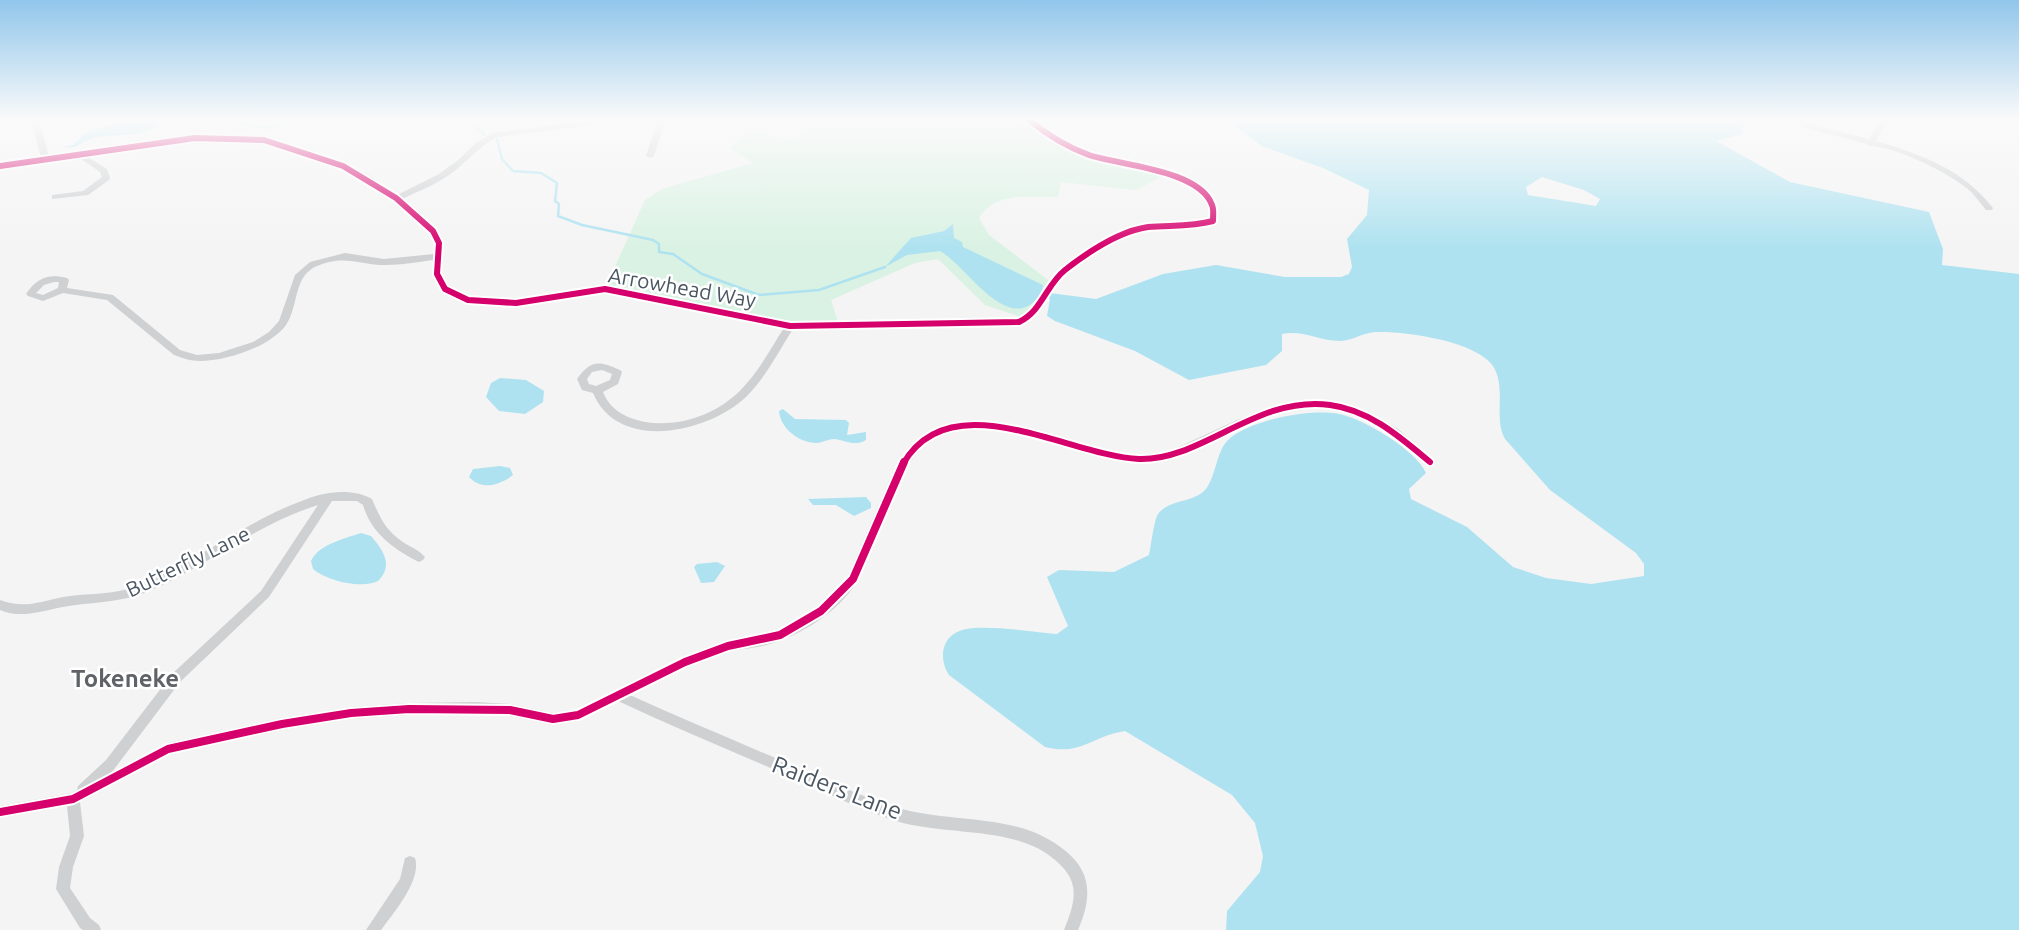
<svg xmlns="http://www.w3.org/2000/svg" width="2019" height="930" font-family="Ubuntu,sans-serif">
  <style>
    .green { fill: #d9f2e3 }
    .water { fill: #aee2f0; fill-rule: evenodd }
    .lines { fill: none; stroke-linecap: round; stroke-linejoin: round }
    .stream { stroke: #aee2f0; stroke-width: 2.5 }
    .minor { fill: #ced0d2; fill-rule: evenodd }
    .cycleway-far1-casing { stroke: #fff; stroke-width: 10 }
    .cycleway-casing { stroke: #fff; stroke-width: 12 }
    .cycleway-far1 { stroke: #d6006c; stroke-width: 6 }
    .cycleway { stroke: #d6006c; stroke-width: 8 }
    .labels { text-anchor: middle; stroke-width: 5; stroke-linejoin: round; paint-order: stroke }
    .street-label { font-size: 21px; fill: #4a5661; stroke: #fff }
    .quarter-label { font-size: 24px; font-weight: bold; fill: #5f6368; stroke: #fff }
    .near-street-label { font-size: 24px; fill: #4a5661; stroke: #fff }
  </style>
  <rect width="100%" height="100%" fill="#f4f4f4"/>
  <path class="green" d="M820,119H1028L1089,155L1168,174L1135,190L1061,182L1058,197C1031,197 994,191 979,218L989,235L1052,283L1027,319L985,305L938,259L915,263L831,300L839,325L790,326L605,289L645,200L662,189L753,163L730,148L748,130L791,140Z"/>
  <path class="water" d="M158,119L159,124C143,139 113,133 94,138C81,141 78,150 63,147L73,145L84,134L115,123Z
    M1225,119H1739L1743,122L1742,134L1716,141L1790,182L1929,212L1943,249L1942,265L2019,274V930H1226L1227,911L1260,872L1263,856L1255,823L1232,795L1125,731C1092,736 1081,756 1045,747L949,675C939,660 940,637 962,630C982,624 1034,632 1057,634L1068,626L1047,577L1059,570L1114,572L1149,555C1151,546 1154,520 1158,514C1169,499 1193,503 1205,490C1216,477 1216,453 1227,441C1247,420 1312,408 1339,414C1364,419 1416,450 1426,473L1409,489L1411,499L1467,527L1513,567L1546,578L1591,584L1644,576V564L1636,553L1550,490L1505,439C1493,418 1507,388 1493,366C1476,341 1405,331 1376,332C1364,332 1352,341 1340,341C1319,341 1304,330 1282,334V351L1266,365L1189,380L1135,351L1055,321L1047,316L1050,299L1039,296C1008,337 967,266 940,251L907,255L885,267L911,238L944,231L953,224L954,238L962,242L963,247L1043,285L1042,292L1096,299L1163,274L1216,265L1285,277H1341L1349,274L1352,267L1347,239L1367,215L1369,190L1323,168L1262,146ZM1542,177L1584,190L1600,199L1596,206L1528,195L1526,187Z
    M500,378L526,380L544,391L543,402L525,414L499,411L486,397L491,383Z
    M783,409L795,419L846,420L849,423L847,435L866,432V440C854,447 845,440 834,439C829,439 823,442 818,443C800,444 780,428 779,411Z
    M500,466L510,468L513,475C500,485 482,491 469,477L473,469Z
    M866,497L871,503V508L854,516L836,505H813L808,499Z
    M361,533L371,536C383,550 394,565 378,581C361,589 327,581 313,569L311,561C319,544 344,539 361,533Z
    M717,562L725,566L714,582L701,583L694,567L697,564Z"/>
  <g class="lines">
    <path class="stream" d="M467,119L485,135
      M158,121H216L270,128L296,119
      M497,139L502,159L513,171L541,173L557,183L555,201L559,204L558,216L582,225L653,240L659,244V252L673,254L702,274L759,295L819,290L885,267"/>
    <path class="minor" d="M31,119H39L49,157L195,136L264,138L346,164L370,176L397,195L439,174L458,160L476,143L492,133L604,119H627L623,121L497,137C479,146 468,161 452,173C437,184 419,191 402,199L437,231L443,243L441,274L448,287L470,297L516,300L605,286L790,323L1018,319C1039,309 1044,281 1063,267C1086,249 1116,229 1144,225C1166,222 1188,225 1209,219C1209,214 1209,208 1207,204C1194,174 1118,166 1089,157C1066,150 1041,136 1024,119H1033L1060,138L1092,153L1170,172L1190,180L1206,190L1217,205V221L1216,223C1193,230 1170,227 1146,230C1122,233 1098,251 1078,264C1071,269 1063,275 1058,282C1044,298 1041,318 1019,325L793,329C778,352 766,377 747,396C709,433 618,453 593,393L582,390L577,379C591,359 600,361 620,370L622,372L618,384L603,392C610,410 626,418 645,422C683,428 723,412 747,383C762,366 772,346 784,328L605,292L516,306L468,303L442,291L433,274V260C418,262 401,265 386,265C360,265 344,254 317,266C293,276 299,306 286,325C270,347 226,361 200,361C191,361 182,358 174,355L107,300L63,293L43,301L28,296L26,294C36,278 49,273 67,278L69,280L67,288L113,295L180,350L197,355L219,353L253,342L269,332L279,321L295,275L310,262L345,253L384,259L434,254L435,243L429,232L393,200L364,180L340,168L263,142L195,140L86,156L107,169L110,178L109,180L88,195L52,199V195L83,191L102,177L100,172L78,157L0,168V164L41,158ZM54,282H59L58,288L43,295L36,293L44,285ZM602,370L612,374L610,380L596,386L589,384L587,379L592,372Z
      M658,119H666L654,156L650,158L646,156Z
      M1780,119H1793L1869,139L1880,119H1888L1876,141C1923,155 1962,169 1993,208L1992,210H1986C1980,203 1975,195 1968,189C1947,172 1895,146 1868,146L1867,144L1806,128Z
      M1302,401H1331L1365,411L1398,429L1435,462L1434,465H1426C1398,441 1369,415 1332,408C1288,401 1244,425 1205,443C1182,455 1167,463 1140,463C1079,461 995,408 938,437C910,451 902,477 891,504C884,521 876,536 869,553C865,563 862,573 857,582C837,613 800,636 766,645C752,649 737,649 723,653C691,663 660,679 630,695C685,720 741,743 796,767C829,780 861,797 895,807C949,824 1012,812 1059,846C1092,869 1093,895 1078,930H1064C1077,898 1081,879 1050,856C1010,826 945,836 896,821C861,810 827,793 793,778C735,752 675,728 618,701L578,721L553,725L510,716L476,714L409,715L351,719L282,730L170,754L80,802L84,836L73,867L70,888L90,918L99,925L101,930H83L80,928L56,889L59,867L70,836L67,806L0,818V806L71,793L77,790L78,786L106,760L172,674L261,591L318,505C256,524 206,567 147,592C120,603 91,602 63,607C41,611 22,619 0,610V600C24,609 39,602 63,597C87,593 114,595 137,586C191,565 237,528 289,506C302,501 317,494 330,493C345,491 359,492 372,499C381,520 386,531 406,544C413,548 420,551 425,557L423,560L419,562L415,560C391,547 371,532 363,505L357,501H332L269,597L180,682L112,772L168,743L282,718L351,707L409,703L476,702L510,704L553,713L576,710L645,675L699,651L728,641L757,637L776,631L797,621L817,608L846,580L890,479L902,456L919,439L945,425L971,420L996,422L1111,451L1140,455L1166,453L1237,420L1272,407Z
      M410,856L415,858C422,880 394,912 381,930H366L400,879L405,858Z"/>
    <defs>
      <path id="cycleway-far1" d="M0,166L195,138L264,140L343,166L396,198L433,231L439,243L437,274L445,289L468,300L516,303L605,289L790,326L1019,322C1042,311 1046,285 1065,270C1088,252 1119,231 1148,227C1170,225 1191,227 1213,221C1213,216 1214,209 1212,205C1200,170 1119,165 1089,155C1067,147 1046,134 1028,119
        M903,464C951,381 1069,456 1139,459C1202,461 1257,395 1330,405C1370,410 1401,438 1430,462"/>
      <path id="cycleway" d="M0,812L73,799L168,749L282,724L351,713L409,709L510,710L553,719L578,715L685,662L728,646L780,635L821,611L853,579L904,462"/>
    </defs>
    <use href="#cycleway-far1" class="cycleway-far1-casing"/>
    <use href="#cycleway" class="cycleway-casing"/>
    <use href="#cycleway-far1" class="cycleway-far1"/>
    <use href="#cycleway" class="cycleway"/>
  </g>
  <linearGradient id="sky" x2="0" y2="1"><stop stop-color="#91c6eb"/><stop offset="0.48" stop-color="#fafafa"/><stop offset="1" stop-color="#fafafa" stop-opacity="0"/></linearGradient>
  <rect width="2019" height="249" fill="url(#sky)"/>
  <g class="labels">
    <g class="street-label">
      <text transform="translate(682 288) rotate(10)" y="7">Arrowhead Way</text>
      <text transform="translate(188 562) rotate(-26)" y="7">Butterfly Lane</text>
    </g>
    <g class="quarter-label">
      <text x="125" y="687">Tokeneke</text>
    </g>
    <g class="near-street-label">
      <text transform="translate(837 788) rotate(21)" y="8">Raiders Lane</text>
    </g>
  </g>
</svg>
